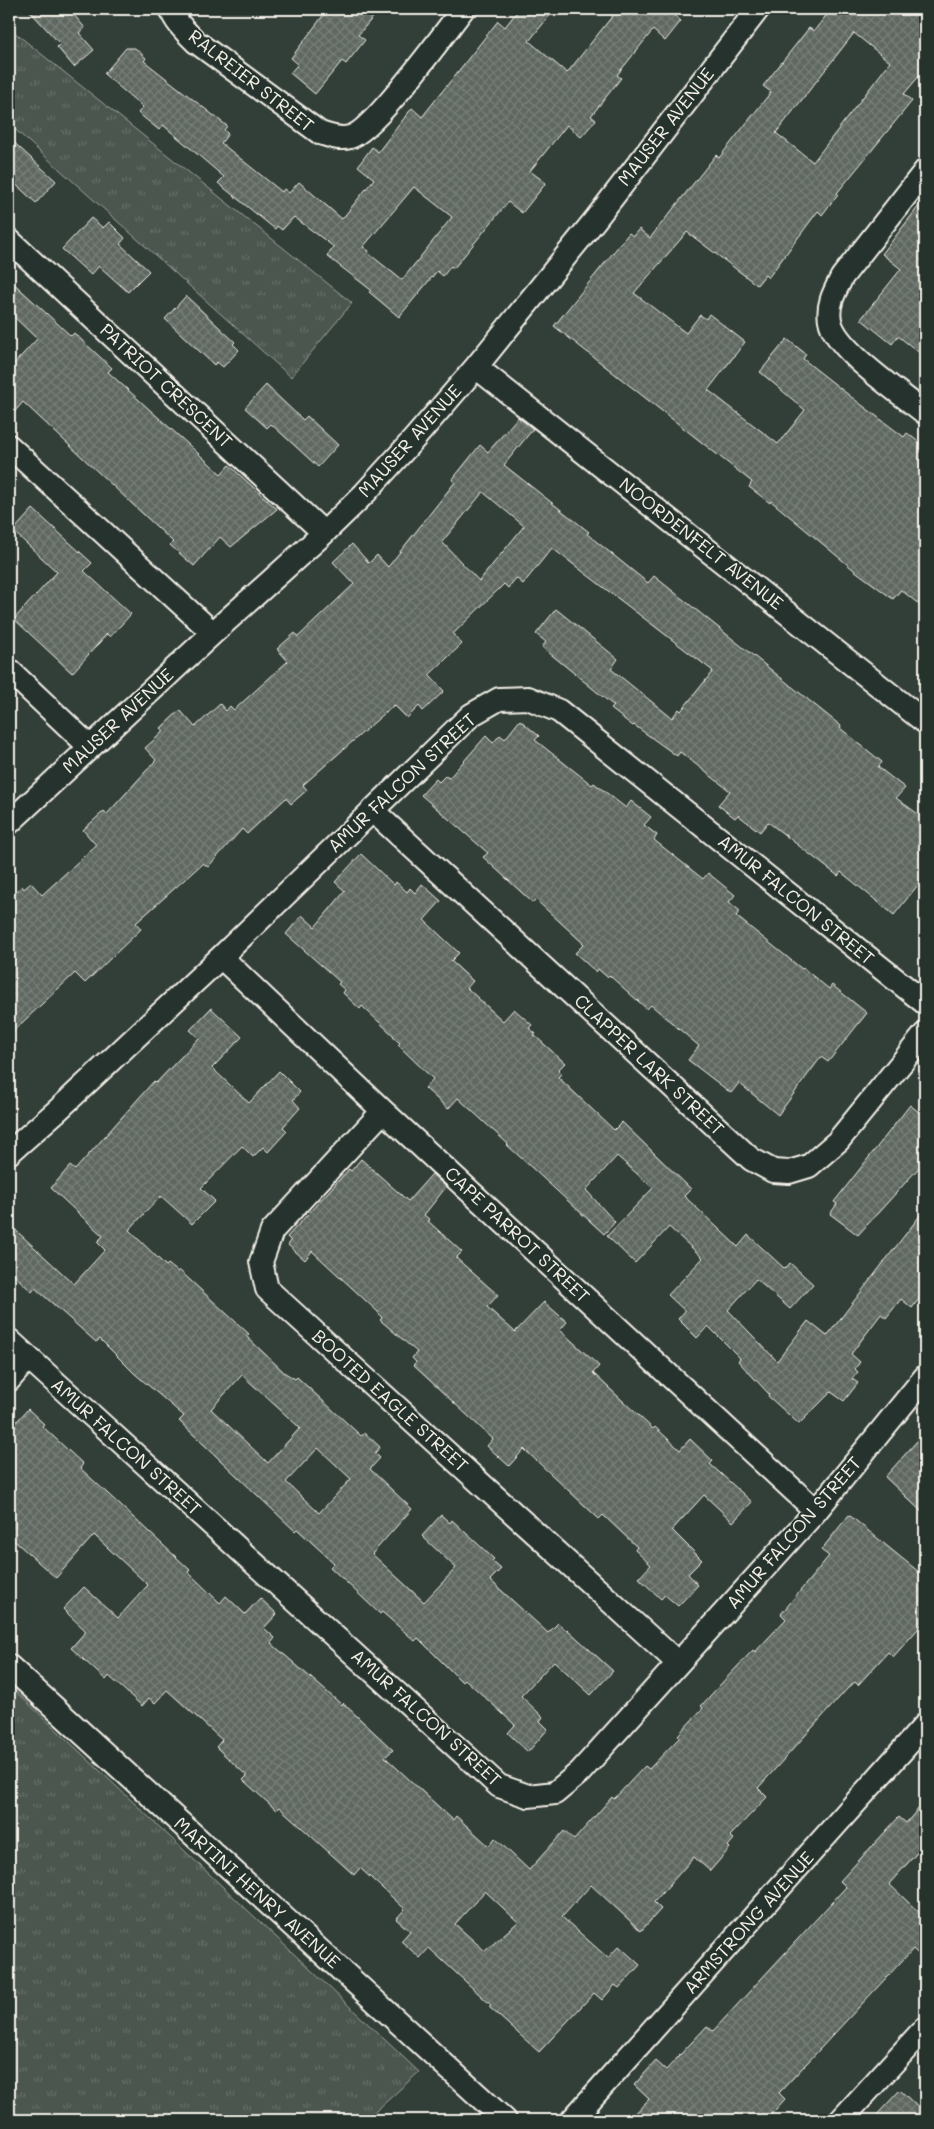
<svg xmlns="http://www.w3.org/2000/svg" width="934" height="2129" font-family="Mali,sans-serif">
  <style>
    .grass { fill: url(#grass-tufts); stroke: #a0a49c }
    .building { fill: url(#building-cross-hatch); stroke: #f4f1e8; fill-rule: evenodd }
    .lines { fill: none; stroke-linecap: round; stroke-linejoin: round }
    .street-casing { stroke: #f4f1e8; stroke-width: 26 }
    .street { stroke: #26332d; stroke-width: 22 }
    .labels { text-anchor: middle; stroke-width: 4; stroke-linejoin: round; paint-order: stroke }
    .street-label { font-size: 18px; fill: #f4f1e8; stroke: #26332d }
  </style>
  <defs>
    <pattern id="grass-tufts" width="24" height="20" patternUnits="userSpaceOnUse" patternTransform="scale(1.25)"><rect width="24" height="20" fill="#4c564f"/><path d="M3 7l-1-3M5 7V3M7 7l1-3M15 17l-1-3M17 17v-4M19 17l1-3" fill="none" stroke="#666f68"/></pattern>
    <pattern id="building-cross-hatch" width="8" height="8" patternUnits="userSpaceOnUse" patternTransform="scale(1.25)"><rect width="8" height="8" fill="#5f6861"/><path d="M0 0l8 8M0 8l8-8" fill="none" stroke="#777e78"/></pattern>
  </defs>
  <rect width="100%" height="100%" fill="#323e38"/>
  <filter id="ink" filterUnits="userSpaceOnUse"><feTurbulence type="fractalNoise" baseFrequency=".02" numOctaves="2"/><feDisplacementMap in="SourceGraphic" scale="10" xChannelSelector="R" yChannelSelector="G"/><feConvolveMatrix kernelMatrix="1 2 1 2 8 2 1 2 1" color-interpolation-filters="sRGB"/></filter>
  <g filter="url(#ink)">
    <path class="grass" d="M9,28L352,303L291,377L9,124Z
      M9,1685L419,2072L366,2120H9Z"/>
    <path class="building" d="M28,9H69L85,28L79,33L94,50L74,67L57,47L60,44Z
      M328,9H380L358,35L365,40L346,64L342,61L315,94L290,73L298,64L291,58Z
      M519,9H555L529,41L567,73L618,9H670L669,11L681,21L665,41L653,30L617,75L621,78L591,116L596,120L581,137L567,125L530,171L546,183L522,213L508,202L454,268L451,266L443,276L437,271L399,317L369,292L371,290L327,256L334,247L294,217L282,230L277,226L275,229L218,183L224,177L163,125L159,130L138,113L143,107L104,74L126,48H135L146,58L144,61L227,126L224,130L228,134L221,143L282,192L284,189L289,193L299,182L342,219L374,179L358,166L372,147L378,152L412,108L422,117L498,21L505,27ZM414,187L452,217L402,280L368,253L369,251L363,247Z
      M823,9H925V69L904,94L912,101L837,193L838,194L822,215L818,211L768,278L765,275L757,285L687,232L634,293L686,333L700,315L706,319L709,314L745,342L708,390L778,444L805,410L760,372L787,339L806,354L803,359L850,396L904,437L907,433L925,447V609L901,590L893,599L854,570L771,501L770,503L749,487L752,482L554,326L629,233L633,236L639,229L650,238L716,155L719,158L771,92L763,86L809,28L814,31L828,13ZM854,33L890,62L813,162L776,133Z
      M9,138L56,181L36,203L9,178Z
      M925,198V357L898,336L892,344L861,319L901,269L882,254Z
      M91,218L103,228L109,222L125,238L120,244L149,271L128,292L99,266L91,275L62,249Z
      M9,279L71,336L74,333L112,368L108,372L221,474L229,465L277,509L231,547L220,537L194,566L170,545L173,542L23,402L9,418V369L37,339L9,312Z
      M186,296L235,342L233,344L239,350L223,367L217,362L214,365L165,319Z
      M266,385L303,420L307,416L338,445L318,467L271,424L267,428L245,408Z
      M518,417L533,429L504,465L589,532L587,534L648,583L654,576L841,726L840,728L882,762L878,767L905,788L896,798L925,819V876L894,915L841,872L838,876L768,822L760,832L738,815L735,818L718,805L730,791L680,752L677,756L634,725L633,726L611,709L614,706L542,647L546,642L536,634L556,609L618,659L611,669L672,718L679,709L681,711L713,671L552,548L523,584L516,578L508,588L504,584L453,634L462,644L429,675L444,691L423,711L419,706L407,718L394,705L303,785L307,790L291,804L286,798L247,834L242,829L208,867L203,863L136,923L141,929L85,983L75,973L9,1035V898L22,886L24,889L31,883L42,895L96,845L83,830L104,811L107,814L156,760L145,748L164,731L161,728L180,710L195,727L220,704L226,711L230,706L234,710L288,661L277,649L295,633L298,637L354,584L333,562L352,544L369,563L377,555L388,567L455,482L452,480L480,445L488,452ZM483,492L524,526L479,581L442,542Z
      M33,509L92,563L84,571L131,614L110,637L107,634L72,673L14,619L57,572L13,531Z
      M520,720L539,736L535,740L592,785L594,783L626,808L631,801L651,817L644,825L657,835L654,840L703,879L708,873L735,895L729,902L740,911L736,916L802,969L803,968L829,989L832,985L867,1013L828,1062L821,1057L778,1115L739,1083L731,1093L688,1060L699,1046L651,1005L647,1009L609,975L607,977L598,969L596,972L575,953L584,944L536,900L533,903L483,857L488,853L421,795L436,779L439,782L445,776L449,778L486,736L493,743L500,735L505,739Z
      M361,854L394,885L396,882L407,892L410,888L415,893L422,884L441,901L424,920L459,953L451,961L473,981L467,988L503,1021L514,1009L532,1025L529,1028L536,1034L534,1035L565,1063L558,1070L562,1073L558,1077L614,1130L622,1122L691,1189L684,1196L738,1247L748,1235L785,1269L790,1263L813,1284L790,1309L756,1279L728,1310L777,1361L808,1321L827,1336L925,1209V1291L912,1308L901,1299L886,1318L881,1314L851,1354L860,1362L855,1369L858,1372L852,1379L858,1383L844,1401L831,1392L799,1424L768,1396L769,1394L738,1361L740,1358L708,1326L697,1338L678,1319L685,1311L668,1295L703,1258L669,1227L635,1263L607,1236L653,1188L617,1156L586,1190L615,1222L604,1234L507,1145L508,1144L458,1098L448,1109L425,1088L433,1079L398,1045L400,1043L393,1037L394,1036L362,1006L360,1009L343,993L345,990L338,984L340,982L286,934L302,915L315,927L345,891L335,882Z
      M211,1008L242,1037L212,1068L249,1103L279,1071L300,1092L293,1100L300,1108L283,1127L287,1131L268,1152L263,1147L253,1157L242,1146L201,1188L215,1201L192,1224L161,1196L129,1230L166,1266L168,1264L178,1272L179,1270L249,1334L246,1336L285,1373L295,1379L297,1377L361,1436L365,1433L380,1447L375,1453L380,1458L370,1469L412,1509L372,1554L424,1602L456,1568L422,1536L441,1515L450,1523L452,1520L494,1559L492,1561L501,1569L490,1580L548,1633L558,1623L566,1630L567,1629L613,1671L591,1695L554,1661L521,1696L543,1717L540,1721L548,1729L528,1752L508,1733L515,1725L465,1679L462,1682L418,1638L415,1641L382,1612L380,1614L330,1567L334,1563L297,1529L295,1531L179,1421L184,1416L134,1373L100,1339L96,1342L35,1288L32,1292L9,1270V1224L74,1284L105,1250L97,1242L103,1236L51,1188L70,1166L75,1170L154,1081L156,1083L199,1038L190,1030ZM242,1375L300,1428L268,1463L211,1409ZM318,1448L351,1479L319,1513L286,1482Z
      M910,1105L925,1117V1161L858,1235L830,1214L837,1204L834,1202Z
      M361,1159L408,1201L432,1174L446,1187L424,1215L430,1220L428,1221L462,1252L456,1258L498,1295L487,1307L515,1332L544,1302L567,1322L560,1330L599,1366L593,1373L653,1429L655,1427L680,1450L690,1439L713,1461L710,1464L752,1502L733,1522L704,1495L672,1530L702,1560L688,1574L698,1585L678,1606L665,1595L661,1599L639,1578L651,1565L635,1550L637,1547L603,1515L599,1519L524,1449L509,1466L487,1446L493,1439L413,1365L416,1362L412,1358L417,1352L380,1320L382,1318L378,1312L312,1251L305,1260L288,1245L291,1241L287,1237L349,1169L351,1171Z
      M28,1409L44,1424L42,1426L83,1464L80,1468L190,1570L188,1572L220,1603L226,1596L245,1614L260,1598L277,1614L264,1628L275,1638L271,1643L342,1705L343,1703L393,1750L385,1757L453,1820L456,1816L489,1846L495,1838L529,1870L564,1831L574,1840L612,1797L614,1799L645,1766L649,1769L680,1737L678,1735L703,1708L701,1706L719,1686L753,1650L755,1652L786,1619L781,1614L829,1556L821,1550L849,1515L925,1577V1621L893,1657L888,1652L858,1685L855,1682L848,1688L758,1788L767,1797L730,1836L734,1839L728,1846L730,1848L710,1871L694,1857L654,1902L661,1909L641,1931L591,1885L562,1917L608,1958L619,1946L640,1965L619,1988L615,1985L602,2000L594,1993L539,2052L489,2007L491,2005L429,1948L420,1958L401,1941L410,1931L396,1919L405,1909L360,1868L354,1875L279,1807L276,1810L243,1780L247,1776L216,1747L222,1740L167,1690L155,1703L149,1698L142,1706L109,1676L106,1680L71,1648L86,1631L63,1609L84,1587L118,1618L148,1585L94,1535L56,1578L9,1536V1430ZM485,1891L518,1922L485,1951L455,1924Z
      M925,1432V1515L885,1477Z
      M925,1801V1844L889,1884L925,1918V1960L913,1949L779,2093L785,2099L766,2120H629L649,2099L634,2085L656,2061L666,2070L707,2026L713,2031L846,1887L840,1881L861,1858L899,1817L906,1823Z
      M900,2090L925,2114V2120H872Z"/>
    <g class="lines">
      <defs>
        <path id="street" d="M171,9C175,22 186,32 196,42L320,133C329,136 340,140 350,137C374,131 444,33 463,9
          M925,171L842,277C835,291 827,304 830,320C834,349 902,394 925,413
          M9,240L324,533
          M476,367L925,722
          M9,446L213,633
          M9,670L90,747
          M372,810L751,1159L773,1171L789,1172L809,1166L838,1141L925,1034
          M9,823L213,633L324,533L365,493L414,439L476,367L595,220L758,9
          M221,957L383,1111L816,1511
          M383,1111L272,1231L261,1262L267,1289L678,1663
          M9,1153L59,1109L221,957L471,715L499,699L528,698L559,711L925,1003
          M9,1340L499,1786L528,1796L555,1793L580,1772L816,1511L925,1377
          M9,1380L28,1358
          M9,1666L505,2120
          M572,2120L925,1725
          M841,2120L925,2028"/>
      </defs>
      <use href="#street" class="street-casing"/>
      <use href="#street" class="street"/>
    </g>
  </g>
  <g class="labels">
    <g class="street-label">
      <text transform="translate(251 81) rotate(38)" y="6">RALREIER STREET</text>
      <text transform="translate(666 127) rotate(-52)" y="6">MAUSER AVENUE</text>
      <text transform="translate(166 386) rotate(43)" y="6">PATRIOT CRESCENT</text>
      <text transform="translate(410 441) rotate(-48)" y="6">MAUSER AVENUE</text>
      <text transform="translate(701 544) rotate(38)" y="6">NOORDENFELT AVENUE</text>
      <text transform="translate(118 721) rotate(-43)" y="6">MAUSER AVENUE</text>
      <text transform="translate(402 783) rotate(-43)" y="6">AMUR FALCON STREET</text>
      <text transform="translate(796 900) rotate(39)" y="6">AMUR FALCON STREET</text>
      <text transform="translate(649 1065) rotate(43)" y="6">CLAPPER LARK STREET</text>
      <text transform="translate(517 1235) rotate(43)" y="6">CAPE PARROT STREET</text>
      <text transform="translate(390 1401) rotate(42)" y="6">BOOTED EAGLE STREET</text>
      <text transform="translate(126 1447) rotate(42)" y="6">AMUR FALCON STREET</text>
      <text transform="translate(794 1533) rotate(-49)" y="6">AMUR FALCON STREET</text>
      <text transform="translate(426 1718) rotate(42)" y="6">AMUR FALCON STREET</text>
      <text transform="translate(257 1893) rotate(42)" y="6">MARTINI HENRY AVENUE</text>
      <text transform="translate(749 1923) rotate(-48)" y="6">ARMSTRONG AVENUE</text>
    </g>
  </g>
  <rect width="934" height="2129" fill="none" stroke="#26332d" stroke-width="30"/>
  <rect x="15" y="15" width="904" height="2099" fill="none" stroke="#f4f1e8" stroke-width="2" filter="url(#ink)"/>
</svg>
